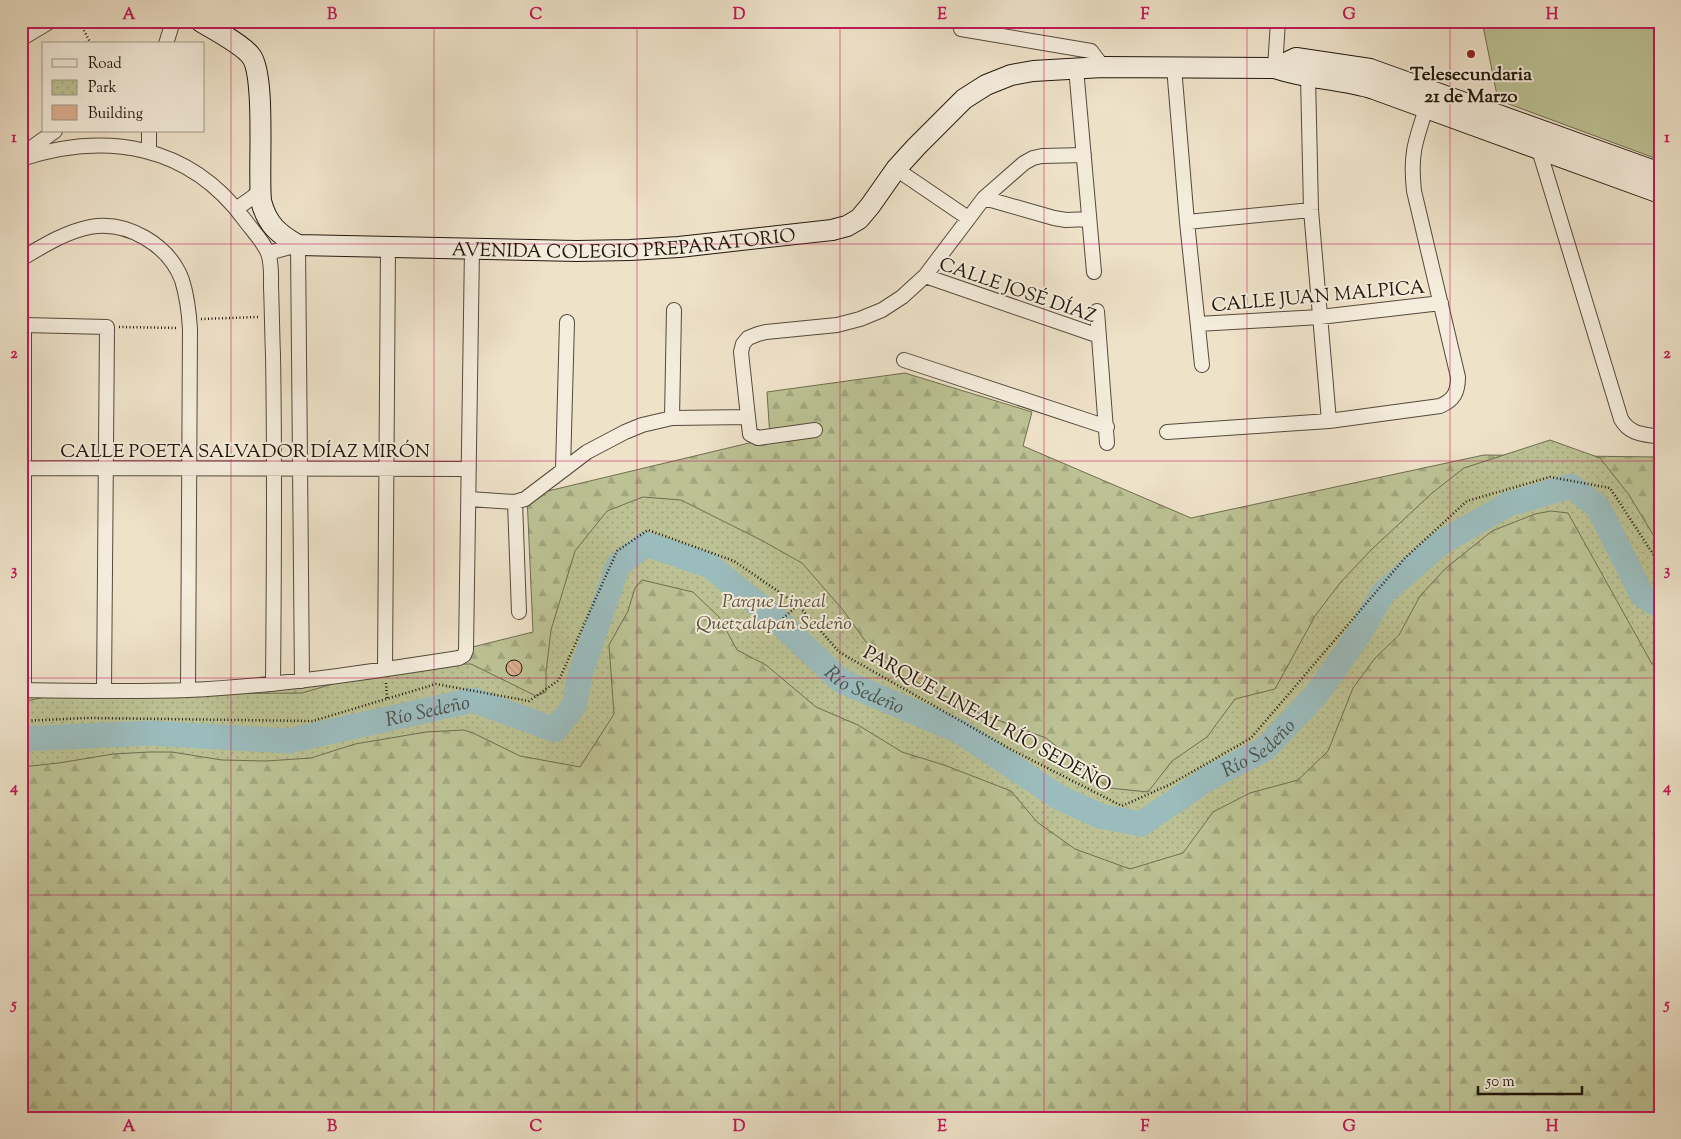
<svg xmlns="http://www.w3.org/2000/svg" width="1681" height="1139" font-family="'Sorts Mill Goudy',serif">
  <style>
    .green { fill: #bcc294; stroke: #6f6d50 }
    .forest { fill: url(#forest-firs); stroke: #6f6d50 }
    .park { fill: url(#park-dots); stroke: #6f6d50 }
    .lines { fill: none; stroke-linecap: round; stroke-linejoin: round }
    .river { stroke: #9bbcbd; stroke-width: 25 }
    .building { fill: url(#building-back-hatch); stroke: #22180d }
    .street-casing { stroke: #554a3c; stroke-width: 16 }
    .secondary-casing { stroke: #22180d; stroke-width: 22 }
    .path { stroke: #22180d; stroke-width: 2.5; stroke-dasharray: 1 2.5; stroke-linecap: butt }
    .street { stroke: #f4ecdc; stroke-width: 14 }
    .secondary { stroke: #f4ecdc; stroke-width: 20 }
    .grid { fill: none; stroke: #c2185b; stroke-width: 1; stroke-opacity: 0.55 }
    .poi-dot { fill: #8f2418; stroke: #f4ecdc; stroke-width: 2 }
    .labels { text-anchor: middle; stroke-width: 4; stroke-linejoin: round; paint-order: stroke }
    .poi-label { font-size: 19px; font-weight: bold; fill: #22180d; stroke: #f4ecdc }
    .street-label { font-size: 19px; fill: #22180d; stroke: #f4ecdc }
    .park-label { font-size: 19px; font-style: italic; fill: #58543c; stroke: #f4ecdc }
    .water-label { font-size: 20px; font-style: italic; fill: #4c514b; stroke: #f4ecdc }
    .neatline { fill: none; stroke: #c2185b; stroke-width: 2 }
    .grid-label { font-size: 16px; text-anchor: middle; font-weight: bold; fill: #c2185b }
  </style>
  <defs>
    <pattern id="forest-firs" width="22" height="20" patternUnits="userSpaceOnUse" patternTransform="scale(1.25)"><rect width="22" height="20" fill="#bcc294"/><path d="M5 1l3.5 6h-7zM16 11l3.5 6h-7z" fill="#a1a67e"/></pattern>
    <pattern id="park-dots" width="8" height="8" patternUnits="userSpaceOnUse" patternTransform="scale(1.25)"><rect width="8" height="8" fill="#bcc294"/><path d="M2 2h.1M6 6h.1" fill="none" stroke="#a1a67e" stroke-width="1.8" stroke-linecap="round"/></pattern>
    <pattern id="building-back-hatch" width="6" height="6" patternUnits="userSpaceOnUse" patternTransform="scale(1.25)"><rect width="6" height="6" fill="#deae90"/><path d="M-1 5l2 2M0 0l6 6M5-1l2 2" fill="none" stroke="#be957b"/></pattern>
  </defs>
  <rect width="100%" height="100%" fill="#eee2c9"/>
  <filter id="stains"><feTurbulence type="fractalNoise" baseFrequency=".004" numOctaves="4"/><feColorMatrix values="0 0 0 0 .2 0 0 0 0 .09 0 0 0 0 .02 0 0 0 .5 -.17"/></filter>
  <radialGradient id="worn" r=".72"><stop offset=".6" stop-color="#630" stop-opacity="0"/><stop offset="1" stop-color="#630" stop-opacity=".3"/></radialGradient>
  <path class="green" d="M1482,21H1660V160L1498,100Z"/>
  <path class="forest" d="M905,373L1032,412L1023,446L1191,518L1484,455L1660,457V1118H21V685H319L533,632L527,496L770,438L767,392Z"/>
  <path class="park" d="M1550,440L1600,458L1629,495L1660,546V665L1652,664L1568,513L1551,511L1535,514L1492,531L1446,568L1420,596L1399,635L1375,658L1353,688L1328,751L1298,780L1250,793L1213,812L1183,853L1130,869L1075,849L1037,822L1011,791L944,765L902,752L858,725L816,707L766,665L737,650L719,617L693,592L642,580L635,588L628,611L609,645L614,714L580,767L520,756L473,733L464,730L426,732L355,744L311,758L266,761L222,760L172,752H150L113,754L59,763L21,767V702L55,695L302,693L381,670L423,664H471L536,696L546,692V672L551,630L575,551L607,511L643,497L681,500L761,540L802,563L843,610L866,642L895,672L932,689L968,709L1046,738L1109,788L1148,792L1172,761L1207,737L1235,699L1275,689L1315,616L1340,583L1370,551L1432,493L1464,468Z"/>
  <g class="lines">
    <path class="river" id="s1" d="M21,739L150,733L288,741L473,700L555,730L574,706L580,675L618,565L646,544L710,566L775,618L841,681L959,731L1060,798L1100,816L1141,824L1209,778L1265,749L1316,695L1358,636L1383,593L1442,542L1509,504L1571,486L1598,507L1642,595L1660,606"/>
  </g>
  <path class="building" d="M506 668a8 8 0 1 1 16 0a8 8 0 1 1-16 0Z"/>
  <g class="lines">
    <defs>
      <path id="street" d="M961,29L1091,51L1103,67
        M21,39L51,21
        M166,44L173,21
        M1174,67L1187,222L1202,365
        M1076,68L1094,272
        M1275,68L1278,21
        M1308,76L1311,210L1329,421
        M149,150V131
        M1539,150L1621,419C1630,435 1644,434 1660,437
        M24,153L55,131
        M21,159C107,131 189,145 244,219C252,230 263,241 268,253C272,264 271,276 271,287C272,310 272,332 273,355C275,465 274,574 273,684
        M896,169L968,218
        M984,198L1054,218L1066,220L1089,219
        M236,209L253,197L260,190
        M1187,222L1311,210
        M268,253L298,245L302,681
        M21,259C43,246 65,232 90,227C127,220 169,245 182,280C187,296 189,312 190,329L188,690
        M925,276L1099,336
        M1097,311L1107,443
        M1198,324L1320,317L1441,303
        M904,360L1107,427
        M748,417L750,434L758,438L815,430
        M672,418L674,310
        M1167,432L1329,421L1440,406C1454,400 1458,392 1458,377L1414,191C1410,155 1415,142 1426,109
        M21,468L468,469
        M563,469L567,322
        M469,499L515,502L525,499L587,452L625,432L642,425L672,418L748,417L741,352L743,344L748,338L758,334L766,332L837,325L860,319L882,310L902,297L925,276L984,198L1024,163L1033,158L1042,156L1084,155
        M515,502L519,612
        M385,669L388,247
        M21,690C77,691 133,692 188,690C279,686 369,672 459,658L464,655L466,650L472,248
        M24,690V325L107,327L104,690"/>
      <g id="secondary">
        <path id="s2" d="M200,21C214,30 242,44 251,56C266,75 258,171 261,201C267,224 278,234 298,245L577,251L630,250L679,247L832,230L847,226L859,219L870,206L896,169L916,147L964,99L986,85L1011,75L1033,71L1103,67L1275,68C1307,79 1342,79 1374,89L1660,193"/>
        <path d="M1275,68L1296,58L1370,69L1660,173"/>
      </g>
    </defs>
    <use href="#street" class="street-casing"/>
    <use href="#secondary" class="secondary-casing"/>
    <path class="path" d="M79,21L91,44
      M201,319L258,317
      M119,327L178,328
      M770,630L798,605
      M386,683L387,699
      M21,721L87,718L313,721L436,684L529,701L559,680L617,551L648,530L734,561L798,605L839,652L1012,750L1122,806L1171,784L1251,738L1405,558L1467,501L1550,477L1610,488L1653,554L1660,560"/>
    <use href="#street" class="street"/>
    <use href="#secondary" class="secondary"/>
  </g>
  <path class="grid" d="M231,21V1118M434,21V1118M637,21V1118M840,21V1118M1044,21V1118M1247,21V1118M1450,21V1118M21,244H1660M21,461H1660M21,678H1660M21,895H1660"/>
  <circle class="poi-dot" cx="1471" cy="54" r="5"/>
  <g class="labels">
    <g class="poi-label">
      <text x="1471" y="80">Telesecundaria<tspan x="1471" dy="22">21 de Marzo</tspan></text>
    </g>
    <g class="street-label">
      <text dy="7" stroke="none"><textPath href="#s2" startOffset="594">AVENIDA COLEGIO PREPARATORIO</textPath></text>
      <text transform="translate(1018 289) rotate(19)" y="7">CALLE JOSÉ DÍAZ</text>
      <text transform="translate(1318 295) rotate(-5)" y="7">CALLE JUAN MALPICA</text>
      <text x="245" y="457">CALLE POETA SALVADOR DÍAZ MIRÓN</text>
      <text transform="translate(988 718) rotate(29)" y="7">PARQUE LINEAL RÍO SEDEÑO</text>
    </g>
    <g class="park-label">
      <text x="774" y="607">Parque Lineal<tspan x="774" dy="22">Quetzalapan Sedeño</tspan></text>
    </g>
    <g class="water-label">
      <text dy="7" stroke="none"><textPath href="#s1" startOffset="1025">Río Sedeño</textPath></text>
      <text dy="7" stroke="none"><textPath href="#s1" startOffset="410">Río Sedeño</textPath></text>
      <text dy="7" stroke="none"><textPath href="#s1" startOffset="1475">Río Sedeño</textPath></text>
    </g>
  </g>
  <rect width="1681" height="1139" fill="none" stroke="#eee2c9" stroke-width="55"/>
  <rect x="42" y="42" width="162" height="90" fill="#f4ecdc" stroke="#a09789"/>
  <rect x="52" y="59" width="25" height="8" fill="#f4ecdc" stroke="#a09789"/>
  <text x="88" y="68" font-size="15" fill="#22180d">Road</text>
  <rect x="52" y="80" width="25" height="15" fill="url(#park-dots)" stroke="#a09789"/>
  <text x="88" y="92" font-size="15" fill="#22180d">Park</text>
  <rect x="52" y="105" width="25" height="15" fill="#deae90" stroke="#a09789"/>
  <text x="88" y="118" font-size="15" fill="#22180d">Building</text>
  <path d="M1478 1086v8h104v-8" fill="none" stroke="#22180d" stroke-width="2.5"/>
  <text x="1486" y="1086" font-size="15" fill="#22180d" stroke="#f4ecdc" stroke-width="4" paint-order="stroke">50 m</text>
  <rect x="28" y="28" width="1626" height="1084" class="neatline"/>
  <g class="grid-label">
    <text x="129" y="19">A</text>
    <text x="332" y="19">B</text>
    <text x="536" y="19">C</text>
    <text x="739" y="19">D</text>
    <text x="942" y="19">E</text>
    <text x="1145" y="19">F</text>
    <text x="1349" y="19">G</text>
    <text x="1552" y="19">H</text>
    <text x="14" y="142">1</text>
    <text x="1667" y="142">1</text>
    <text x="14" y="358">2</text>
    <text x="1667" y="358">2</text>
    <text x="14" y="575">3</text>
    <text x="1667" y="575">3</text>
    <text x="14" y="792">4</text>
    <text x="1667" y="792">4</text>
    <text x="14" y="1009">5</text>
    <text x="1667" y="1009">5</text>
    <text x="129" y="1131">A</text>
    <text x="332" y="1131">B</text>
    <text x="536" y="1131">C</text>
    <text x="739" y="1131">D</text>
    <text x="942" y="1131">E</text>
    <text x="1145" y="1131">F</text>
    <text x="1349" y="1131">G</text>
    <text x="1552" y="1131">H</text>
  </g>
  <rect width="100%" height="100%" filter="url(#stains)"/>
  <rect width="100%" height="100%" fill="url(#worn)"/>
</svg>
